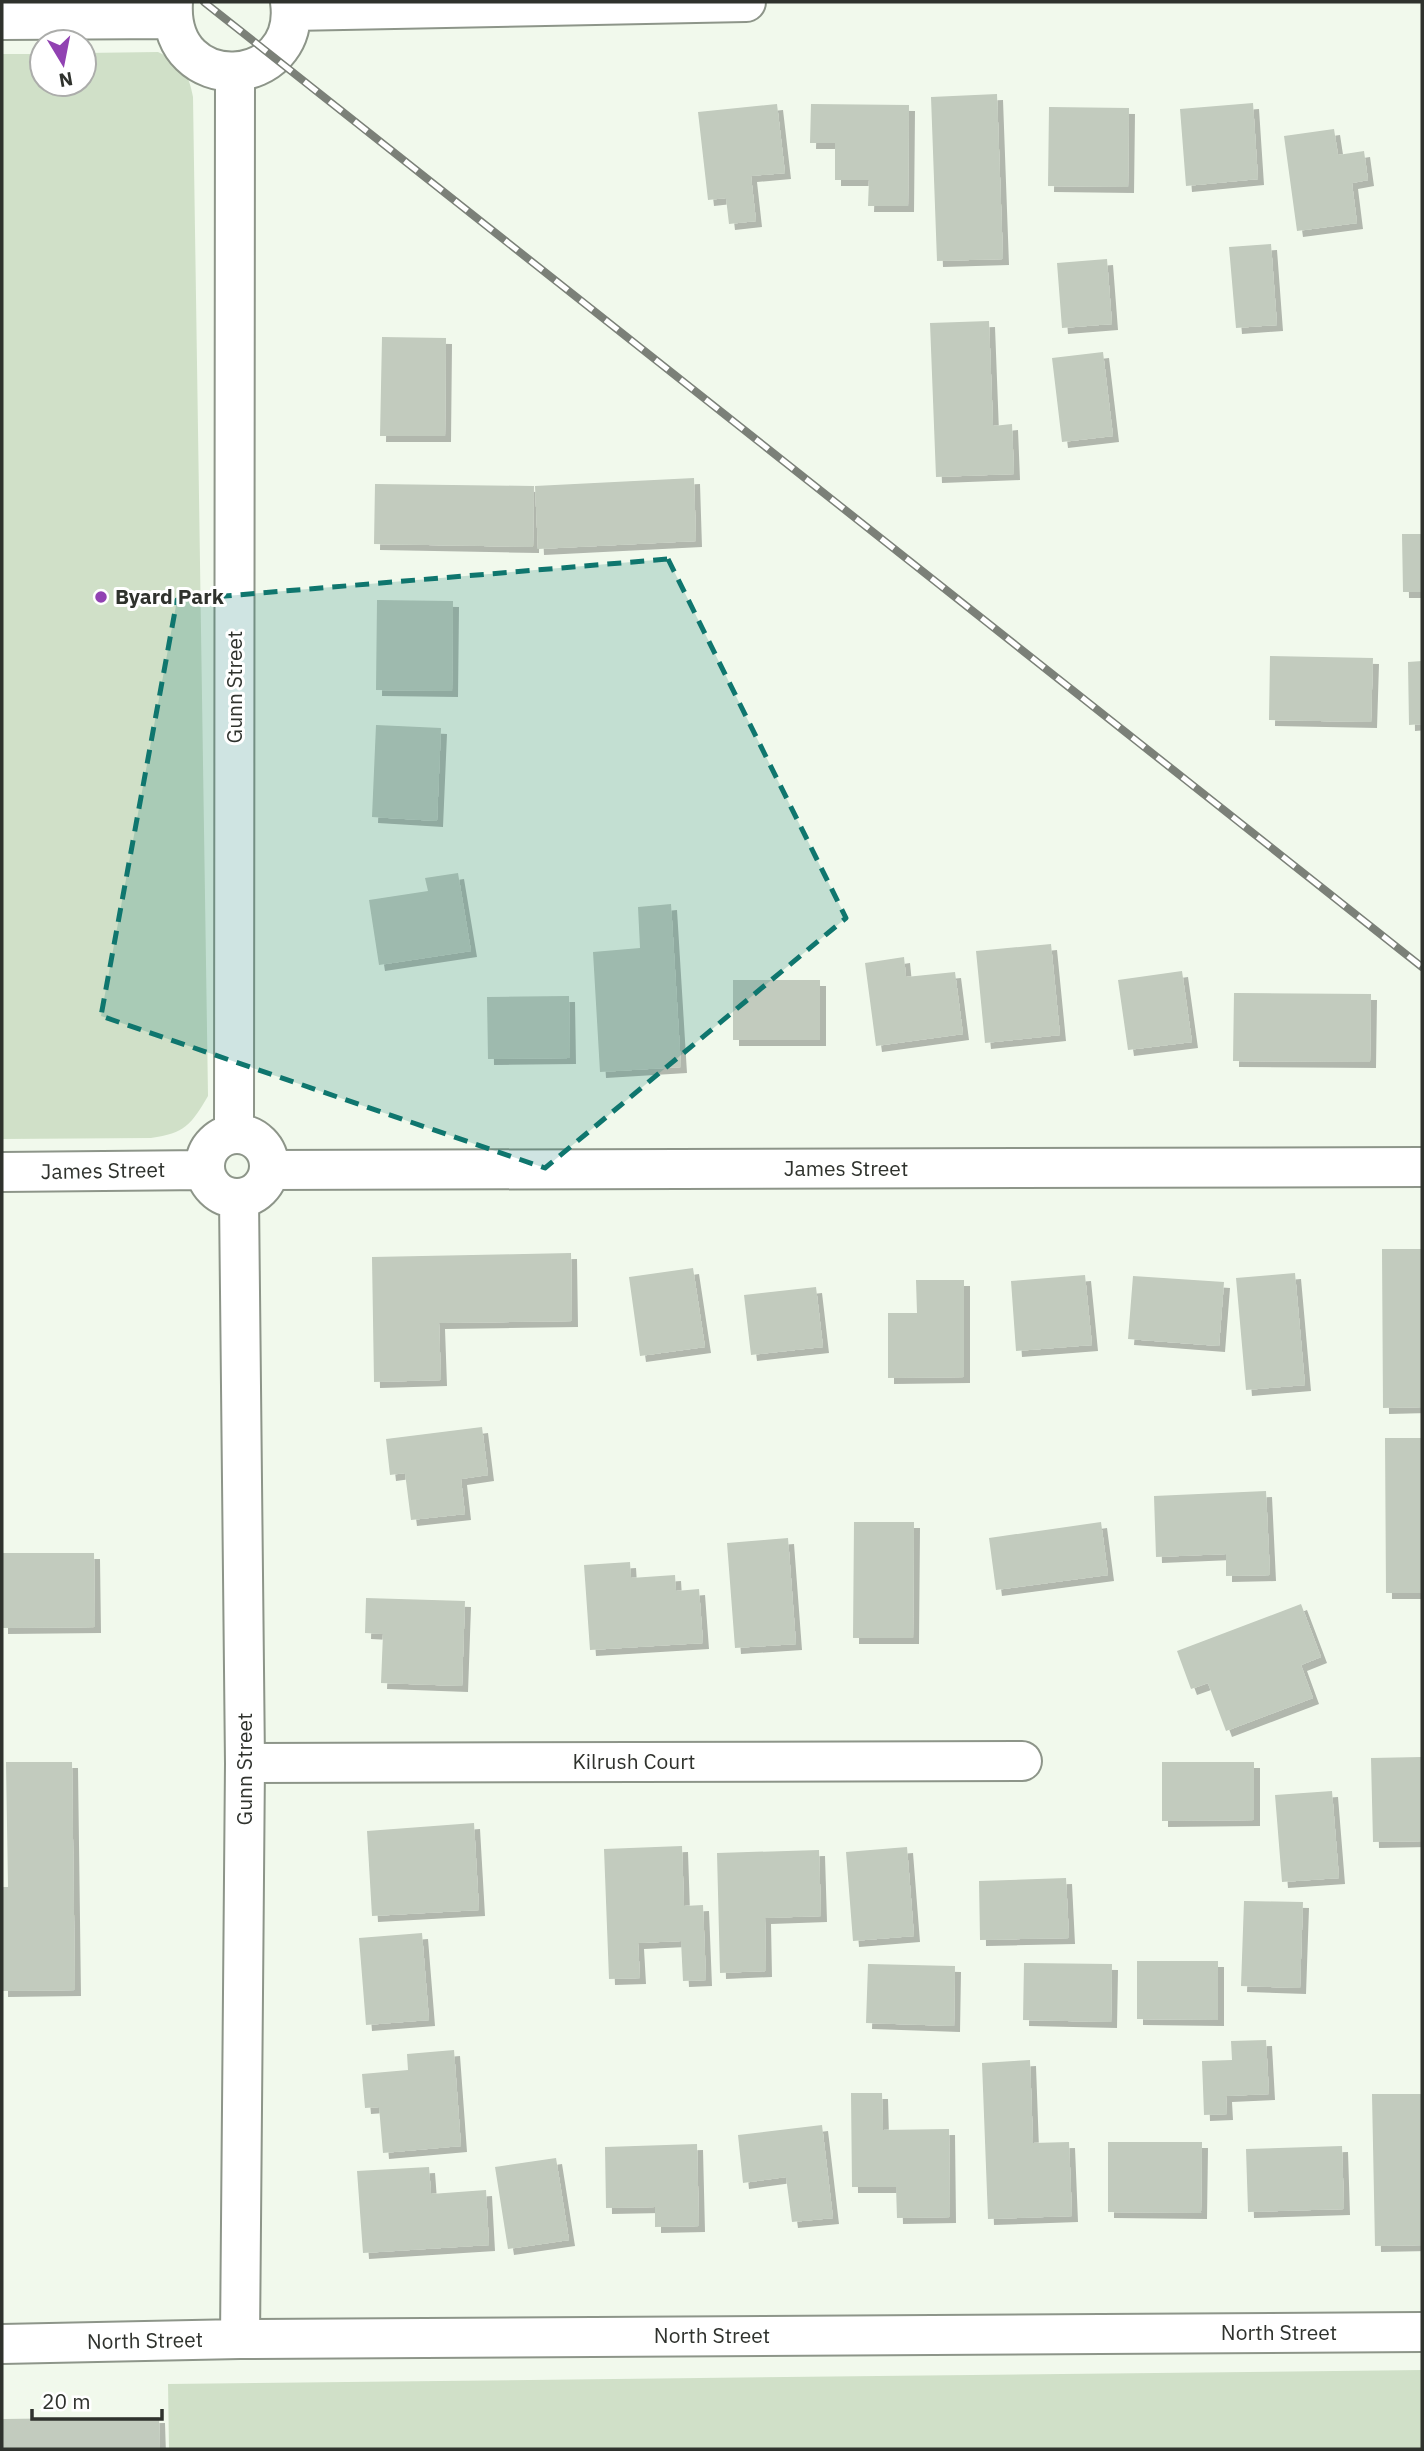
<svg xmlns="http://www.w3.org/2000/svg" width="1424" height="2451" font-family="'IBM Plex Sans',sans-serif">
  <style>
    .green { fill: #d0e0c8 }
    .building { fill: #c2cbbe; filter: url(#shadow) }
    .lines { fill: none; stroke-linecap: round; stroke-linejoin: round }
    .street-casing { stroke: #8d9589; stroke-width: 42 }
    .street { stroke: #fff; stroke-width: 38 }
    .rail-casing { stroke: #7b8078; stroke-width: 8 }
    .rail { stroke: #fff; stroke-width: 5; stroke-dasharray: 16; stroke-linecap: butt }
    .marked { fill: #0f766e; fill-opacity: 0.2; stroke: #0f766e; stroke-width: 5; stroke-dasharray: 14 9; stroke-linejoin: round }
    .poi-dot { fill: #9142b2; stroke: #fff; stroke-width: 2.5 }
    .labels { text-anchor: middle; stroke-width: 6; stroke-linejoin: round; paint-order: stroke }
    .poi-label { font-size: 21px; font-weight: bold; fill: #2f322d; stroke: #fff; text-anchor: start }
    .street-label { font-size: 21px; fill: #2f322d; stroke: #fff }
  </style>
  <defs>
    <filter id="shadow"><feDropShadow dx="6" dy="6" stdDeviation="0" flood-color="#0004"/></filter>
  </defs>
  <rect width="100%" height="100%" fill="#f1f9ec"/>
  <path class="green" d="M158,52C181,63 189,73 193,97L208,1096C191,1125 185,1133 151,1138L2,1139V54H42V84H84V53Z
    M1422,2370V2449H169L168,2384Z"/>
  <path class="building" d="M997,94L1003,259L937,261L931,97Z
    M1253,103L1258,179L1186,186L1180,109Z
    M777,104L785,173L751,176L756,221L729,224L726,198L708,200L698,112Z
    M811,104L909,105L908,206H868L869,180H835V143H810Z
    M1049,107L1129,108L1128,187L1048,186Z
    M1334,129L1338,155L1364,151L1368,180L1352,183L1357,223L1297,231L1284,136Z
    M1271,244L1277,325L1236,328L1229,247Z
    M1107,259L1112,324L1062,328L1057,263Z
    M989,321L993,426L1012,424L1014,474L936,477L930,323Z
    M382,337L446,338L445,436H380Z
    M1103,352L1113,436L1062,442L1052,358Z
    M694,478L696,541L538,549L535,486Z
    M375,484L534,486L533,547L374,544Z
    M1402,534H1422V592H1403Z
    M377,600L453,601L452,691L376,690Z
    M1270,656L1373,658L1371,722L1269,720Z
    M1422,661V724L1409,725L1408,662Z
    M376,725L441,728L437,821L372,817Z
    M458,873L471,951L379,965L369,900L428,891L425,878Z
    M671,904L681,1067L600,1072L593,952L640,948L638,907Z
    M1051,944L1060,1035L985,1043L976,951Z
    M904,957L906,977L955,972L963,1034L876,1046L865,963Z
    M1182,971L1192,1042L1128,1050L1118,980Z
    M733,980H820V1040H733Z
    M1234,993L1371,994L1370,1062L1233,1061Z
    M569,996L570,1058L488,1059L487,997Z
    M1382,1249H1422V1407L1383,1408Z
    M571,1253L572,1321L439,1323L441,1380L374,1382L372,1257Z
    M693,1268L705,1347L640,1356L629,1277Z
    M1295,1273L1305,1385L1246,1390L1236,1278Z
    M1085,1275L1092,1345L1016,1351L1011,1281Z
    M1133,1276L1224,1282L1219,1346L1128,1339Z
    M916,1280H964V1377L888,1378V1313H917Z
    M816,1287L823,1347L751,1355L744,1295Z
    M482,1427L488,1475L461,1479L465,1514L411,1520L405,1473L390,1475L386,1439Z
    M1385,1438H1422V1593H1386Z
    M1266,1491L1270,1575L1226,1576V1554L1156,1557L1154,1496Z
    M854,1522H914L913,1638H853Z
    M1101,1522L1108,1575L996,1590L989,1538Z
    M788,1538L796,1644L735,1648L727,1543Z
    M2,1553H94L95,1627L2,1628Z
    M630,1562L631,1578L675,1575L676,1591L699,1589L703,1643L590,1650L584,1565Z
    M366,1598L465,1601L462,1686L381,1683L383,1634L365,1633Z
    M1301,1604L1321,1657L1301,1665L1313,1698L1226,1731L1208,1683L1191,1689L1177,1651Z
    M1422,1757V1841L1373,1842L1371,1758Z
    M6,1762H72L75,1990L2,1991V1887H8Z
    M1162,1762H1254V1820L1162,1821Z
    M1332,1791L1339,1878L1282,1882L1275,1795Z
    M474,1823L479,1910L372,1916L367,1831Z
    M682,1846L684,1906L703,1905L706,1980L683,1981L681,1941L638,1943L640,1978L609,1979L604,1849Z
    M907,1847L914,1936L853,1941L846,1852Z
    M819,1850L821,1916L765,1918L766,1971L720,1973L717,1853Z
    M1066,1878L1069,1938L980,1940L979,1881Z
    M1244,1901L1303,1902L1300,1988L1241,1986Z
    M422,1933L429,2020L366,2025L359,1938Z
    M1137,1961H1218V2020L1137,2019Z
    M1024,1963L1112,1964L1111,2022L1023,2020Z
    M868,1964L955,1966L954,2026L866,2023Z
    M1266,2040L1269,2094L1226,2096L1227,2114L1204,2115L1202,2061L1232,2060L1231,2041Z
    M454,2050L461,2146L383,2153L379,2107L365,2108L362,2074L408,2070L407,2054Z
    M1030,2060L1033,2143L1069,2142L1072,2216L988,2219L982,2063Z
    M851,2093H882L883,2130L949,2129L950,2217L897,2218L896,2187H852Z
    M1372,2094H1422V2245L1375,2246Z
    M822,2125L833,2218L792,2222L786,2177L743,2183L738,2135Z
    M1108,2142H1202L1201,2213L1108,2212Z
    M697,2144L699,2226L655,2227V2207L606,2208L605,2147Z
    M1342,2146L1344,2209L1248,2212L1246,2149Z
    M556,2158L569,2240L508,2249L495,2167Z
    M429,2167L431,2194L486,2190L489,2245L363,2253L357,2171Z
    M159,2417L160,2449H2V2419Z"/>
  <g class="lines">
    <defs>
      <path id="street" d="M173,2C167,99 302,90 290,2
        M292,11L746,2
        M2,20L172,19
        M205 1166a32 32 0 1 1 64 0a32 32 0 1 1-64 0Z
        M234,1134L235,72
        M269,1170L1422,1167
        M2,1172L205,1170
        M239,1198L245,1763L240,2339
        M245,1763L1022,1761
        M2,2344L240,2339L1422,2332"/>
    </defs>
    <use href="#street" class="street-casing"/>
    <use href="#street" class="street"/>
    <defs>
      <path id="rail" d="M204,2L1422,967"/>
    </defs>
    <use href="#rail" class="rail-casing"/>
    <use href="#rail" class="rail"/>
  </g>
  <path class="marked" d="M668,559L846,918L545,1168L101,1016L177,600Z"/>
  <circle class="poi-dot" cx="101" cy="597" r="7"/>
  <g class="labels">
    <g class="poi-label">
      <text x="115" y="604">Byard Park</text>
    </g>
    <g class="street-label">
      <text transform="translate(235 687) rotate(-90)" y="7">Gunn Street</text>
      <text x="846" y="1176">James Street</text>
      <text transform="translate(103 1171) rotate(-1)" y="7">James Street</text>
      <text x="634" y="1769">Kilrush Court</text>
      <text transform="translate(245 1769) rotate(-90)" y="7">Gunn Street</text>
      <text x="1279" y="2340">North Street</text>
      <text x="712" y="2343">North Street</text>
      <text transform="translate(145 2341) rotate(-1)" y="7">North Street</text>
    </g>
  </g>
  <rect width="1424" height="2451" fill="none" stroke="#2f322d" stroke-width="7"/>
  <g transform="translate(63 63) rotate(170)"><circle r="33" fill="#ffffff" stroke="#acadab" stroke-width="2"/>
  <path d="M0-5L12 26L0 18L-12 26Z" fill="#9142b2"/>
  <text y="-10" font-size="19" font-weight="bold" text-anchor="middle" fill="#2f322d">N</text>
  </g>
  <path d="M32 2409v10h130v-10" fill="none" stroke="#2f322d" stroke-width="3.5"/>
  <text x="42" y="2409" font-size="21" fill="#2f322d" stroke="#ffffff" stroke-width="5" paint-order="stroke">20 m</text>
</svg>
